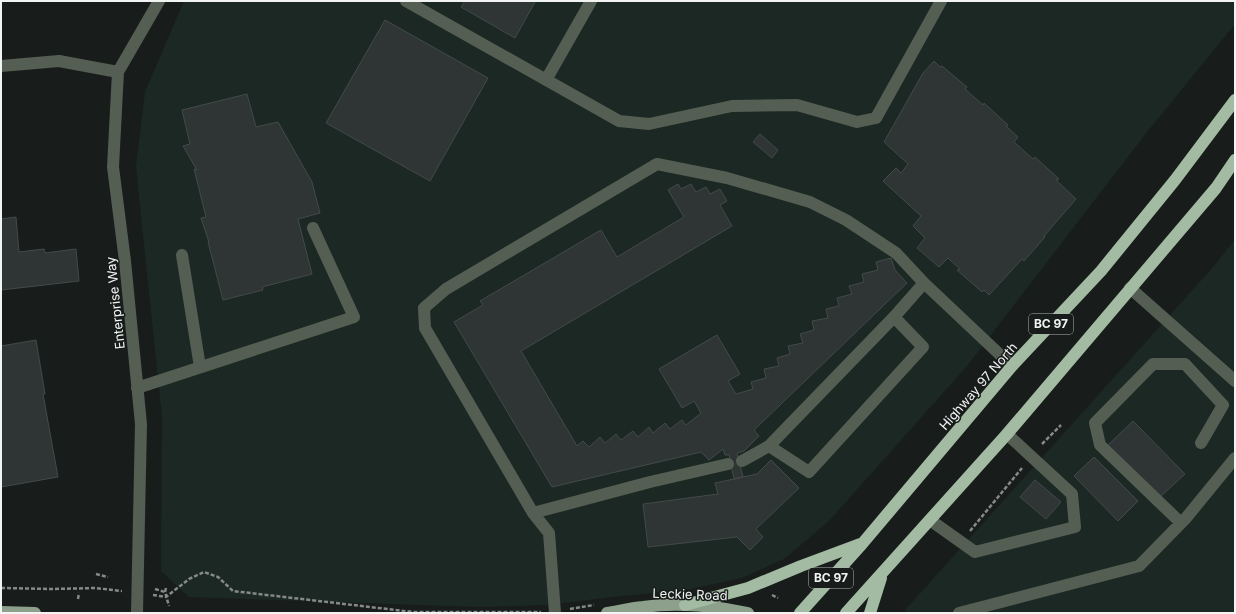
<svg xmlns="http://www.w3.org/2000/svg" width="1236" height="614" font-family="Inter,sans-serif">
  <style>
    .built { fill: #1c2823 }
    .building { fill: #2e3534; stroke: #434a49 }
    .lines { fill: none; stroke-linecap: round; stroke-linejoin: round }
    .path { stroke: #858988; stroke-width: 2.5; stroke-dasharray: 4 2; stroke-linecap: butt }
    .minor { stroke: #545e53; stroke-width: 12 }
    .major { stroke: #8ca08b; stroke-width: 12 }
    .highway { stroke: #a2bba2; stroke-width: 12 }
    .labels { text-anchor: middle; stroke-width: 3; stroke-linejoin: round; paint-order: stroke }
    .shield { fill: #181d1b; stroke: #b0b4b2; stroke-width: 1 }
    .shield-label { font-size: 12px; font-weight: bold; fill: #f1f4f3 }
    .street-label { font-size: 13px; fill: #f1f4f3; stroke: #181d1b }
  </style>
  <rect width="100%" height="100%" fill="#181d1b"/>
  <path class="built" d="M184,1H1235V24L1147,132L967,366L828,522L784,559L742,578L691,589L622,596L545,605L480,607L189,597L161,571L162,417L136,167L145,92Z
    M1235,239V613H905L907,608L1215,265Z"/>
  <path class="building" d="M465,1H534L535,2L515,38L461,7Z
    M385,20L488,78L430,181L326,123Z
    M934,61L940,67L942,66L967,87L965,89L983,105L984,103L1008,125L1006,126L1018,137L1014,142L1033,159L1035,157L1059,179L1056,180L1076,199L1044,236L1045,237L1024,261L1022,259L989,295L984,290L982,292L957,270L960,269L948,258L939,267L917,248L925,238L913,226L921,216L883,181L896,168L901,173L908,164L884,142L923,73Z
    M247,94L256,127L278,122L312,182L320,213L298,219L312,274L262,287L263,290L223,300L208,242H209L201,218L206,217L194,169L197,170L183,146L190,144L182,110Z
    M760,134L778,150L772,158L753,142Z
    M678,184L681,189L691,184L696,192L706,187L710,194L720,189L727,201L720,205L732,226L521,351L577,446L583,441L589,447L600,437L605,443L616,434L621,440L633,431L638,437L649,427L653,433L665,423L670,429L682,420L686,425L701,413L694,401L682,408L659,369L717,335L740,374L728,381L736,394L753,389L751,382L766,378L764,369L779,366L777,358L790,354L788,346L803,343L800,334L814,330L812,321L828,318L826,309L839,306L837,298L852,294L849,286L864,282L862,274L878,270L876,262L891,258L895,270L907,283L754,430L759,436L744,451L737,453L743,477L734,479L729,455H725L723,449L709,460L701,452L552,487L454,322L483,305L480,301L601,230L617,257L684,217L668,190Z
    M16,217L19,252L44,249L45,253L76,249L79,281L1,290V219Z
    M36,340L45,394H43L58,477L1,487V346Z
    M1133,421L1185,474L1160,497L1108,445Z
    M1094,457L1138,501L1118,521L1074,476Z
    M771,460L799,488L756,529L763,537L750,550L737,537L648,547L643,504L718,494L715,483L757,474Z
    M1035,480L1061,502L1046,519L1020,497Z"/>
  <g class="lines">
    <path class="path" d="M1042,444L1061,425
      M970,531L1022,468
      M96,574L108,577
      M1,588L53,589L95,588L122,591
      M166,588L165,592L169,606
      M155,589L165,592
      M153,595L166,597L189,579L204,572L218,577L233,591L413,612H541
      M772,595L778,598
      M78,599L79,593
      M570,609L594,605"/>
    <path class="minor" d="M406,1L619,121L649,124L732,106L797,105L857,122L876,118L941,1
      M1,66L59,61L118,72
      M546,80L591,1
      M182,255L200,367
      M924,283L1012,366
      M1130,288L1235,381
      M137,388L354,317L313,228
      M769,446L894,317
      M728,464L650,482L533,513L425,328L424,308L446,289L657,164L727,178L810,202L846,220L896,253L924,283L894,317L923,347L809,472L769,446L742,461
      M533,513L549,533L555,613
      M930,520L975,552L1075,527L1072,494L1007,434
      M1181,523L1100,445L1095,423L1153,364H1185L1223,405L1201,443
      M137,613L141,424L125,261L113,167L118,72L159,1
      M959,613L1139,566L1186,518L1235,458"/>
    <path class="major" d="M1,612L35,613
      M607,613C619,611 631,608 643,607C677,602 715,606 748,613"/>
    <path class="highway" d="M685,605L748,588L801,566L860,544
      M800,613L862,544L1012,366L1101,271L1175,180L1235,100
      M846,613L1007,434L1216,188L1235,160
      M870,613L881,578"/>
  </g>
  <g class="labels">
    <g class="shield">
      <rect x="1029" y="314" width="44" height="20" rx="3"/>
      <rect x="809" y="568" width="44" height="20" rx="3"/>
    </g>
    <g class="shield-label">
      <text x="1051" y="328">BC 97</text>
      <text x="831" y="582">BC 97</text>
    </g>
    <g class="street-label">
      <text transform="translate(115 303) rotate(-96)" y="5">Enterprise Way</text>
      <text transform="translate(978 386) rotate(-49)" y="5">Highway 97 North</text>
      <text transform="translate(690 594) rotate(2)" y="5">Leckie Road</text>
    </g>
  </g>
  <rect width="1236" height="614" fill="none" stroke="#f1f4f3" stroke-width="4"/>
</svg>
